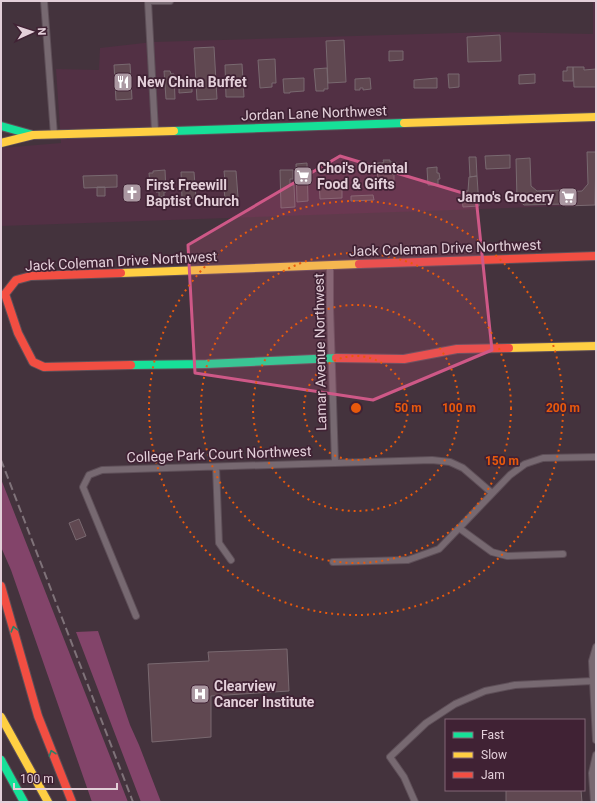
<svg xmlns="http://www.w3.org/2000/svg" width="597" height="803" font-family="Roboto,sans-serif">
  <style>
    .built { fill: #523044 }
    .forest { fill: #83446a }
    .building { fill: #604851; stroke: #796970 }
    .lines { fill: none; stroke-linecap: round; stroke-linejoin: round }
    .street-casing { stroke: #5e4f58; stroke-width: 8 }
    .fast-casing { stroke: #5e4f58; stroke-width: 10 }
    .slow-casing { stroke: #5e4f58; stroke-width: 10 }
    .jam-casing { stroke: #5e4f58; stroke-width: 10 }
    .street { stroke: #776971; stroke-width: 6 }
    .fast { stroke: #16e098; stroke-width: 8 }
    .slow { stroke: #ffcf43; stroke-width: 8 }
    .jam { stroke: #f24e42; stroke-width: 8 }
    .rail { stroke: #7f7279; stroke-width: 2; stroke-dasharray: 8 4; stroke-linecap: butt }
    .oneway { stroke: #2b8166 }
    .marked { fill: #ce5887; fill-opacity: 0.2; stroke: #ce5887; stroke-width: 3; stroke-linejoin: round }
    .ring { fill: none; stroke: #e8590c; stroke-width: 2; stroke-dasharray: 2 4 }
    .labels { text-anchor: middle; stroke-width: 3.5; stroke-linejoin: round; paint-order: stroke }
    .poi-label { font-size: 14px; font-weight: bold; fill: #e3cfd9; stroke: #402234; text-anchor: start }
    .street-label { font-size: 14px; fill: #e3cfd9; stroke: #402234 }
    .centre { fill: #e8590c; stroke: #402234; stroke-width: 2 }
    .ring-label { font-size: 12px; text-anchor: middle; font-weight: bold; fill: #e8590c; stroke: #402234; stroke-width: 3.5; stroke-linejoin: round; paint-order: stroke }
  </style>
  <rect width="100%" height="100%" fill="#44333d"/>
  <path class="built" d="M593,1H596V205L1,226V148L61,143L56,69L99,70L100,48L153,42L492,32L593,34Z"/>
  <path class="forest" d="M1,479L128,802H92L11,570L1,547Z
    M98,631L130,725L139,745L161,802H141L76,632Z"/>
  <path class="building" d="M500,35L501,61L468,62L467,37Z
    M344,40L346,82L328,83L326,41Z
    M214,47L217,99L197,100L194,48Z
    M389,51H403V60L389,61Z
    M275,59L276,83H272V87L260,88L258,60Z
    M130,64L132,99L116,100L114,65Z
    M242,64L244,97H226L225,65Z
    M567,67H573V81H563V71H567Z
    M573,67H584V70L596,69V87H574Z
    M327,68L328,89H324V91H316L314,69Z
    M164,71H170L171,74H174L175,99H166Z
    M448,74H459V87L449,88Z
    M535,74V83L519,84V75Z
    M304,78V91L290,92V93H284L283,79Z
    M370,78L371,89L363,90V88H360V90H355V79Z
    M437,78V88H414V80Z
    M192,82V92L179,93V83Z
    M587,152H596L595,205L565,206V204L524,205L517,199L516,159L530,158L531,186L537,191L563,190L564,192L582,191L588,184Z
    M510,155V168L486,169L485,156Z
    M469,157H476L477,176L470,177Z
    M383,160H390V162H396L397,164V172H392V174H394V181L391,183V187H384V183L378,184L377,163H382L384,162Z
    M307,163L308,201L297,202L296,164Z
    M437,167V173H439L440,179H438V185H428L427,168Z
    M165,170L166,192H164V196L159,197V192H156L155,185H150L149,173H153V171Z
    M280,170H293V179H290V185H294L295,207L281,208Z
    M224,171H236L238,197L225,198L223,181H225Z
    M181,172H194L196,198L182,199Z
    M117,175V187L84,188L83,176Z
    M477,176L479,206L463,207L461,191H468L469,177Z
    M342,181V198L320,199L319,182Z
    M97,187H105V196H97Z
    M373,195L374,200L351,201V196Z
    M79,519L86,536L76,540L69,523Z
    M287,649L289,691L211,696V737L152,742L148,664L209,661L208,652Z
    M506,790H581L582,802H506Z"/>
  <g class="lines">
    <defs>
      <path id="street" d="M44,1L54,135
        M148,1L155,131
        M148,1H170
        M330,265V308L335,463
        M216,467L219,543L231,560
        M459,528L492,552L507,556L563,554
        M333,562L408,560L439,549L510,475L525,464L543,458L596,457
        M136,616L83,487L89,475L102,470L432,460L450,462L463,468L492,493
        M596,647L592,661L596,740
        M415,802L404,777L390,757L426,723L455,704L485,691L515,685L592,681
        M594,802L592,773L596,755"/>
      <path id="fast" d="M1,126L33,135
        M174,131L404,123
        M131,365L206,364L336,358
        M1,760L24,802"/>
      <path id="slow" d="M404,123L596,117
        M1,143L33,135L174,131
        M121,273L359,264
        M509,348L596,346
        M1,717L48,802"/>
      <path id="jam" d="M359,264L596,256
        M121,273L31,276L16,280L5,294L18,333L33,362L44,367L131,365
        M336,358L404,359L457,349L509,348
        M1,586L38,716L72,802"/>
    </defs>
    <use href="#street" class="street-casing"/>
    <use href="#fast" class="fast-casing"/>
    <use href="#slow" class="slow-casing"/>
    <use href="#jam" class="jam-casing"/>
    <use href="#street" class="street"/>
    <use href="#fast" class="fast"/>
    <use href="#slow" class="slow"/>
    <use href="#jam" class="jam"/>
    <path class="rail" d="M1,460L133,802"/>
  </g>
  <defs><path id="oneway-chevron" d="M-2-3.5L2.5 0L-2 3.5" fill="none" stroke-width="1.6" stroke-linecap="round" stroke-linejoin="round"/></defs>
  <g class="oneway">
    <use href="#oneway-chevron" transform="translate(14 629) rotate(-105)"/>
    <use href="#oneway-chevron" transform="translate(52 753) rotate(-109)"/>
  </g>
  <path class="marked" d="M340,156L476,197L492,350L373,400L195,373L188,245Z"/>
  <g class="ring">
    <circle cx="356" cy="408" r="52"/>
    <circle cx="356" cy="408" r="103"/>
    <circle cx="356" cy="408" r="155"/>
    <circle cx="356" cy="408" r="207"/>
  </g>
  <defs>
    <symbol id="restaurant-square" viewBox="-11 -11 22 22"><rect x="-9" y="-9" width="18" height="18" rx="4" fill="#ab98a2" stroke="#402234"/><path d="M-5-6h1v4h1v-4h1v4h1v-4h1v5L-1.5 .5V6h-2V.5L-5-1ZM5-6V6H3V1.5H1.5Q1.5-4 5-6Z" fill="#fff"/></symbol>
    <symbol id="supermarket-square" viewBox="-11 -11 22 22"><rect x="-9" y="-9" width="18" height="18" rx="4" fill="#ab98a2" stroke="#402234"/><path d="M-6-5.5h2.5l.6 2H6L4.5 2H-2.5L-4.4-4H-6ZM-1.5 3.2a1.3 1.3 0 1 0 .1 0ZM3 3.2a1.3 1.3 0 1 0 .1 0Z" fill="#fff"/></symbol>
    <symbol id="church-square" viewBox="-11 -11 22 22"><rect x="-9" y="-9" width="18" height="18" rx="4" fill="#ab98a2" stroke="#402234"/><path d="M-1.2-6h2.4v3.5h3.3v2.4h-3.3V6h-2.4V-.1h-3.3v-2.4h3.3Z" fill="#fff"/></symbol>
    <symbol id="hospital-square" viewBox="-11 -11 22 22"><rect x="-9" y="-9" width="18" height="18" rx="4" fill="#ab98a2" stroke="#402234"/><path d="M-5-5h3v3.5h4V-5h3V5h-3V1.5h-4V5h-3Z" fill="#fff"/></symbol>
  </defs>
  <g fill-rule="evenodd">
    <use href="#restaurant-square" x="112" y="71" width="22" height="22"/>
    <use href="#supermarket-square" x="292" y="165" width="22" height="22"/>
    <use href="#church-square" x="121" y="182" width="22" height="22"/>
    <use href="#supermarket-square" x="557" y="186" width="22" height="22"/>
    <use href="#hospital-square" x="189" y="683" width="22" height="22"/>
  </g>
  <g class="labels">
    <g class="poi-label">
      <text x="137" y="87">New China Buffet</text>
      <text x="317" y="173">Choi's Oriental<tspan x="317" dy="16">Food &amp; Gifts</tspan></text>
      <text x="146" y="190">First Freewill<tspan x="146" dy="16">Baptist Church</tspan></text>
      <text x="554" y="202" text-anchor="end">Jamo's Grocery</text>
      <text x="214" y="691">Clearview<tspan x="214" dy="16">Cancer Institute</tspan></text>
    </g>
    <g class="street-label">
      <text transform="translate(314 113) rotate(-2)" y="5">Jordan Lane Northwest</text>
      <text transform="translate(445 248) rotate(-2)" y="5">Jack Coleman Drive Northwest</text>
      <text transform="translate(121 261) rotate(-3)" y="5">Jack Coleman Drive Northwest</text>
      <text transform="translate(320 352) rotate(-91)" y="5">Lamar Avenue Northwest</text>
      <text transform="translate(219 454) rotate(-2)" y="5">College Park Court Northwest</text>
    </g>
  </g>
  <circle cx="356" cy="408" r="6" class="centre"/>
  <g class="ring-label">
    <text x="408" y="412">50 m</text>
    <text x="459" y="412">100 m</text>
    <text x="563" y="412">200 m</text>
    <text x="502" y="465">150 m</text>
  </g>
  <rect width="597" height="803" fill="none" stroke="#e3cfd9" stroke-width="4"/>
  <rect x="445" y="719" width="140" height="72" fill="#402234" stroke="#816776"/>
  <rect x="453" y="732" width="20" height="6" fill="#16e098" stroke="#816776"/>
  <text x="481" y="739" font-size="12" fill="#e3cfd9">Fast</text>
  <rect x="453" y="752" width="20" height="6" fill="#ffcf43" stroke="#816776"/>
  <text x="481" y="759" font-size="12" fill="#e3cfd9">Slow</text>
  <rect x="453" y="772" width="20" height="6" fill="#f24e42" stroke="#816776"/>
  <text x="481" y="779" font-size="12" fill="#e3cfd9">Jam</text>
  <g transform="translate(32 32) rotate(87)" stroke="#402234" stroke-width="3" paint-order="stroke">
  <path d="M0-3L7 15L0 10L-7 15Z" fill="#e3cfd9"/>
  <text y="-6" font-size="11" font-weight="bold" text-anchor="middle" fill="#e3cfd9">N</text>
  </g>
  <path d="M14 783v6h103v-6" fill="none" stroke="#e3cfd9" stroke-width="2"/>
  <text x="20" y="783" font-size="12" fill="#e3cfd9" stroke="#402234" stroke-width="3" paint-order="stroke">100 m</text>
</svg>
